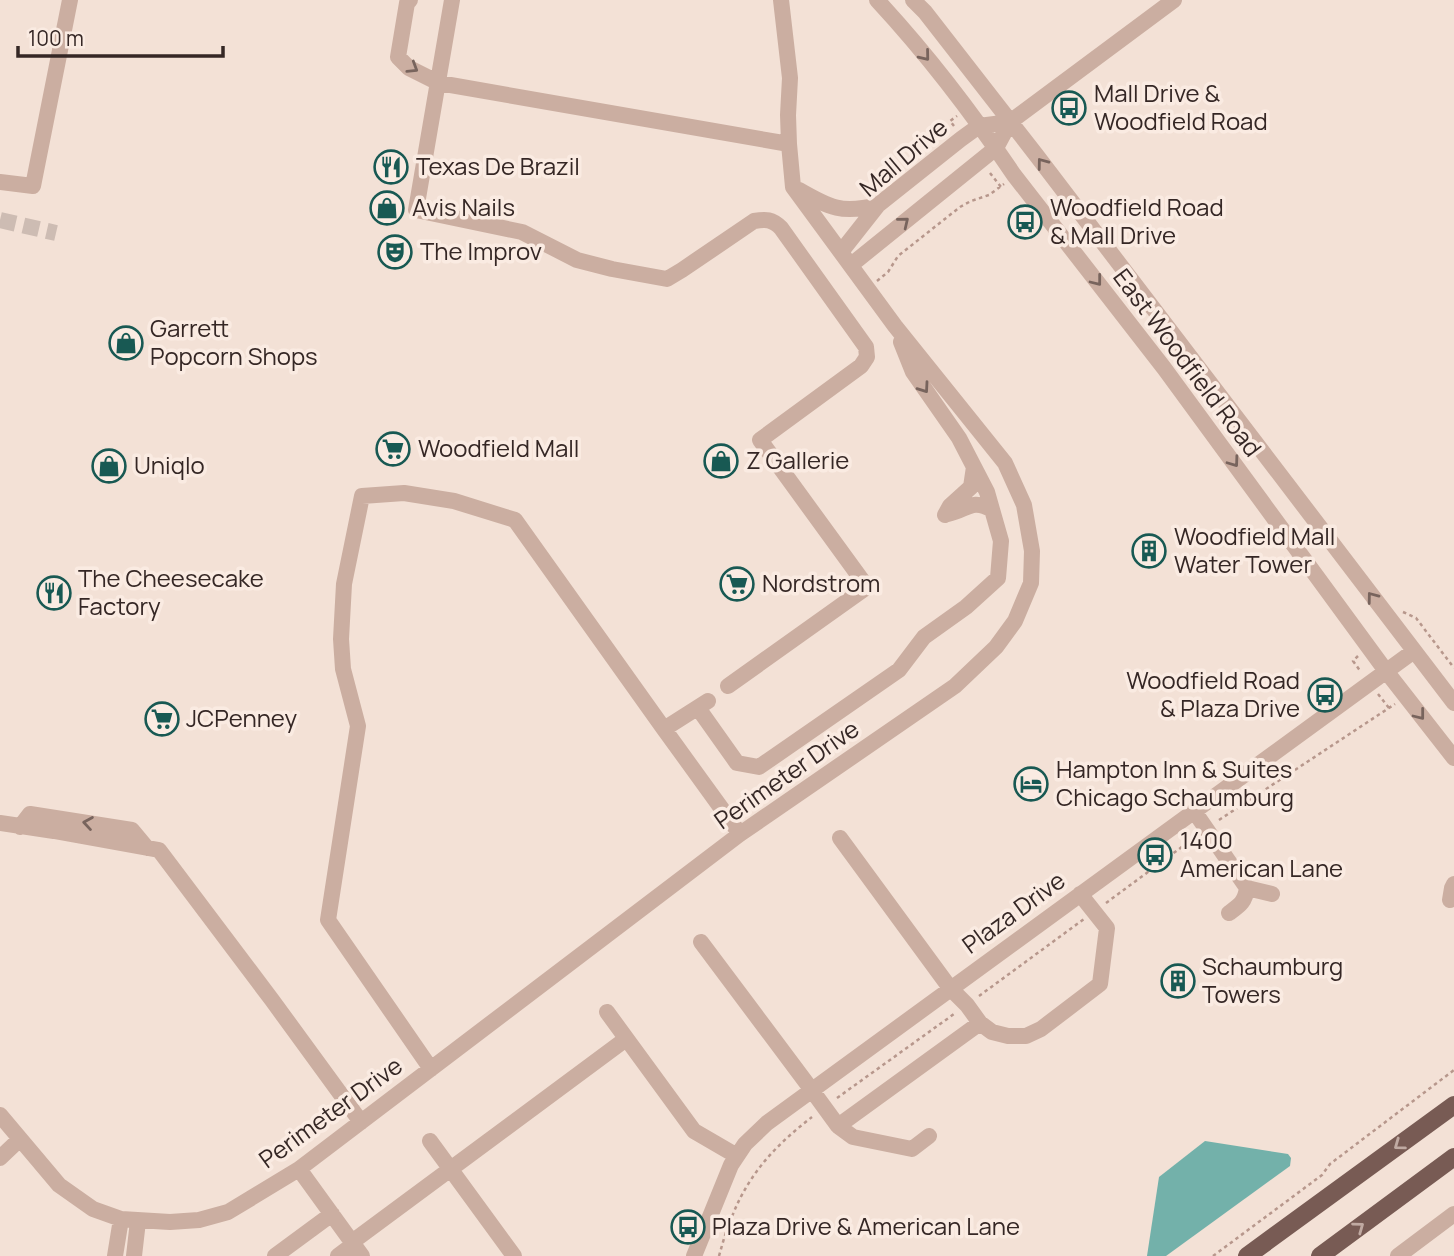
<svg xmlns="http://www.w3.org/2000/svg" width="1454" height="1256" font-family="Manrope,sans-serif">
  <style>
    .water { fill: #73b1aa }
    .lines { fill: none; stroke-linecap: round; stroke-linejoin: round }
    .minor-tunnel { stroke: #cdbcb3; stroke-width: 16; stroke-dasharray: 16 8; stroke-linecap: butt }
    .path { stroke: #b7978c; stroke-width: 2.5; stroke-dasharray: 3.5 3.5; stroke-linecap: butt }
    .minor { stroke: #cbaea1; stroke-width: 16 }
    .major { stroke: #785b54; stroke-width: 18 }
    .oneway { stroke: #78645d }
    .oneway2 { stroke: #c0aaa2 }
    .labels { text-anchor: middle; stroke-width: 7; stroke-linejoin: round; paint-order: stroke }
    .poi-label { font-size: 24px; fill: #352725; stroke: #faebe2; text-anchor: start }
    .street-label { font-size: 24px; fill: #352725; stroke: #faebe2 }
  </style>
  <rect width="100%" height="100%" fill="#f3e1d6"/>
  <path class="water" d="M1205,1141L1288,1154L1291,1158L1290,1166L1166,1256H1147L1159,1177Z"/>
  <g class="lines">
    <path class="minor-tunnel" d="M0,220L56,233"/>
    <path class="path" d="M954,126L950,121L957,116
      M990,173L1001,187
      M877,281L888,272L898,256L960,207L971,201L989,195L1004,184
      M1403,612L1416,618L1454,668
      M1358,656L1353,661L1361,672
      M1378,694L1389,708
      M1219,820L1395,704
      M1106,903L1194,838
      M979,996L1084,919
      M837,1098L954,1014
      M719,1256C723,1242 727,1227 733,1214C750,1172 777,1144 812,1117
      M1213,1256L1322,1175L1330,1164L1454,1070"/>
    <path class="minor" d="M410,0L407,3L398,57L409,68L439,83L789,144
      M452,0L416,210L522,232L577,260L612,269L667,279L682,270L754,221C766,219 772,219 781,228L866,347L867,357L861,366L760,440L867,587L728,686
      M877,0C927,54 973,114 1014,175L1164,368L1386,671L1454,758
      M913,0L925,12L1037,156L1454,703
      M0,182L33,186L70,0
      M799,190C830,208 842,214 878,205
      M841,252L878,205L961,139L979,126L1010,122
      M851,265L996,148L1010,122L1174,0
      M948,514C967,510 972,498 992,510
      M945,515L950,506L971,487L974,467
      M698,708L737,763L759,767L899,670L924,637L966,607L998,578L1001,541L987,492L959,438L913,372L901,342
      M664,729L708,701
      M1194,811L1247,888C1245,902 1240,905 1229,913
      M0,823L54,831L159,850L272,1000L361,1122
      M20,827L30,814L132,830L147,848
      M840,838L950,988L967,1005L980,1023L992,1032L1008,1036H1026L1041,1029L1100,984L1107,928L1080,894
      M1247,888L1272,894
      M1450,900L1452,888L1454,884
      M701,942L811,1089L838,1126L980,1023
      M607,1012L694,1131L737,1156
      M431,1069L328,920L358,726L343,669L341,639L344,584L362,496L404,493L454,501L515,520L664,729L740,834
      M0,1115L59,1185L93,1209L121,1219L170,1222L199,1220L228,1212L299,1169L740,834L955,686L996,647L1015,621L1031,583L1032,551L1024,505L1005,463L895,326L793,187L789,144L788,115L790,78L781,0
      M838,1126L853,1137L912,1149L929,1136
      M430,1141L514,1256
      M0,1158L20,1139
      M299,1169L362,1256
      M352,1242L626,1039
      M115,1256L121,1219
      M134,1256L138,1221
      M275,1256L332,1214
      M338,1256L354,1244
      M694,1256L731,1165L745,1144L767,1123L1414,651
      M1398,1256L1454,1214"/>
    <path class="major" d="M1247,1256L1454,1105
      M1320,1256L1454,1157"/>
  </g>
  <defs><path id="oneway-chevron" d="M-2-3.5L2.5 0L-2 3.5" fill="none" stroke-width="1.6" stroke-linecap="round" stroke-linejoin="round" transform="scale(1.75)"/></defs>
  <g class="oneway">
    <use href="#oneway-chevron" transform="translate(925 56) rotate(51)"/>
    <use href="#oneway-chevron" transform="translate(413 68) rotate(32)"/>
    <use href="#oneway-chevron" transform="translate(1042 163) rotate(-127)"/>
    <use href="#oneway-chevron" transform="translate(904 222) rotate(-39)"/>
    <use href="#oneway-chevron" transform="translate(1097 281) rotate(52)"/>
    <use href="#oneway-chevron" transform="translate(924 388) rotate(55)"/>
    <use href="#oneway-chevron" transform="translate(1234 462) rotate(54)"/>
    <use href="#oneway-chevron" transform="translate(1372 597) rotate(-127)"/>
    <use href="#oneway-chevron" transform="translate(1420 715) rotate(52)"/>
    <use href="#oneway-chevron" transform="translate(88 823) rotate(-171)"/>
  </g>
  <g class="oneway2">
    <use href="#oneway-chevron" transform="translate(1399 1145) rotate(144)"/>
    <use href="#oneway-chevron" transform="translate(1359 1227) rotate(-36)"/>
  </g>
  <defs>
    <symbol id="bus-ring" viewBox="-11 -11 22 22"><circle r="9.5" fill="#faebe2" stroke="#185953" stroke-width="1.5"/><path d="M-5-6H5V4H4V6H2V4H-2V6H-4V4H-5ZM-3.5-4V0h7V-4ZM-3.5 1.2v1.5H-2V1.2ZM2 1.2v1.5H3.5V1.2Z" fill="#185953"/></symbol>
    <symbol id="restaurant-ring" viewBox="-11 -11 22 22"><circle r="9.5" fill="#faebe2" stroke="#185953" stroke-width="1.5"/><path d="M-5-6h1v4h1v-4h1v4h1v-4h1v5L-1.5 .5V6h-2V.5L-5-1ZM5-6V6H3V1.5H1.5Q1.5-4 5-6Z" fill="#185953"/></symbol>
    <symbol id="shop-ring" viewBox="-11 -11 22 22"><circle r="9.5" fill="#faebe2" stroke="#185953" stroke-width="1.5"/><path d="M-5-2.5h2.3a2.7 3.5 0 0 1 5.4 0H5L5.5 6h-11ZM-1.5-2.5h3a1.5 2.3 0 0 0-3 0Z" fill="#185953"/></symbol>
    <symbol id="theatre-ring" viewBox="-11 -11 22 22"><circle r="9.5" fill="#faebe2" stroke="#185953" stroke-width="1.5"/><path d="M-5-5.5Q0-4 5-5.5V0Q5 5 0 6Q-5 5-5 0ZM-3.3-2.5H-1v1.5H-3.3ZM1-2.5H3.3v1.5H1ZM-2.8 1Q0 5.5 2.8 1Z" fill="#185953"/></symbol>
    <symbol id="supermarket-ring" viewBox="-11 -11 22 22"><circle r="9.5" fill="#faebe2" stroke="#185953" stroke-width="1.5"/><path d="M-6-5.5h2.5l.6 2H6L4.5 2H-2.5L-4.4-4H-6ZM-1.5 3.2a1.3 1.3 0 1 0 .1 0ZM3 3.2a1.3 1.3 0 1 0 .1 0Z" fill="#185953"/></symbol>
    <symbol id="building-ring" viewBox="-11 -11 22 22"><circle r="9.5" fill="#faebe2" stroke="#185953" stroke-width="1.5"/><path d="M-4-6H4V6H1V3H-1V6H-4ZM-2.5-4.3h1.7v1.8h-1.7ZM.8-4.3h1.7v1.8H.8ZM-2.5-1h1.7V.8h-1.7ZM.8-1h1.7V.8H.8Z" fill="#185953"/></symbol>
    <symbol id="hotel-ring" viewBox="-11 -11 22 22"><circle r="9.5" fill="#faebe2" stroke="#185953" stroke-width="1.5"/><path d="M-6-4.5h1.5V1H6V5H4.5V3h-9V5H-6ZM-4 0a1.8 1.8 0 1 1 3.6 0ZM.5 0V-2.5h3Q6-2.5 6 0Z" fill="#185953"/></symbol>
  </defs>
  <g fill-rule="evenodd">
    <use href="#bus-ring" x="1050" y="89" width="38" height="38"/>
    <use href="#restaurant-ring" x="372" y="148" width="38" height="38"/>
    <use href="#shop-ring" x="368" y="189" width="38" height="38"/>
    <use href="#bus-ring" x="1006" y="203" width="38" height="38"/>
    <use href="#theatre-ring" x="376" y="233" width="38" height="38"/>
    <use href="#shop-ring" x="107" y="324" width="38" height="38"/>
    <use href="#supermarket-ring" x="374" y="430" width="38" height="38"/>
    <use href="#shop-ring" x="702" y="442" width="38" height="38"/>
    <use href="#shop-ring" x="90" y="447" width="38" height="38"/>
    <use href="#building-ring" x="1130" y="532" width="38" height="38"/>
    <use href="#supermarket-ring" x="718" y="565" width="38" height="38"/>
    <use href="#restaurant-ring" x="35" y="574" width="38" height="38"/>
    <use href="#bus-ring" x="1306" y="676" width="38" height="38"/>
    <use href="#supermarket-ring" x="143" y="700" width="38" height="38"/>
    <use href="#hotel-ring" x="1012" y="765" width="38" height="38"/>
    <use href="#bus-ring" x="1136" y="836" width="38" height="38"/>
    <use href="#building-ring" x="1159" y="962" width="38" height="38"/>
    <use href="#bus-ring" x="669" y="1208" width="38" height="38"/>
  </g>
  <g class="labels">
    <g class="poi-label">
      <text x="1094" y="102">Mall Drive &amp;<tspan x="1094" dy="28">Woodfield Road</tspan></text>
      <text x="416" y="175">Texas De Brazil</text>
      <text x="412" y="216">Avis Nails</text>
      <text x="1050" y="216">Woodfield Road<tspan x="1050" dy="28">&amp; Mall Drive</tspan></text>
      <text x="420" y="260">The Improv</text>
      <text x="150" y="337">Garrett<tspan x="150" dy="28">Popcorn Shops</tspan></text>
      <text x="418" y="457">Woodfield Mall</text>
      <text x="746" y="469">Z Gallerie</text>
      <text x="134" y="474">Uniqlo</text>
      <text x="1174" y="545">Woodfield Mall<tspan x="1174" dy="28">Water Tower</tspan></text>
      <text x="78" y="587">The Cheesecake<tspan x="78" dy="28">Factory</tspan></text>
      <text x="762" y="592">Nordstrom</text>
      <text x="1300" y="689" text-anchor="end">Woodfield Road<tspan x="1300" dy="28">&amp; Plaza Drive</tspan></text>
      <text x="186" y="727">JCPenney</text>
      <text x="1056" y="778">Hampton Inn &amp; Suites<tspan x="1056" dy="28">Chicago Schaumburg</tspan></text>
      <text x="1180" y="849">1400<tspan x="1180" dy="28">American Lane</tspan></text>
      <text x="1202" y="975">Schaumburg<tspan x="1202" dy="28">Towers</tspan></text>
      <text x="712" y="1235">Plaza Drive &amp; American Lane</text>
    </g>
    <g class="street-label">
      <text transform="translate(904 158) rotate(-40)" y="8">Mall Drive</text>
      <text transform="translate(1187 363) rotate(53)" y="8">East Woodfield Road</text>
      <text transform="translate(787 775) rotate(-35)" y="8">Perimeter Drive</text>
      <text transform="translate(1014 913) rotate(-36)" y="8">Plaza Drive</text>
      <text transform="translate(331 1113) rotate(-36)" y="8">Perimeter Drive</text>
    </g>
  </g>
  <path d="M18 46v10h205v-10" fill="none" stroke="#352725" stroke-width="3.5"/>
  <text x="28" y="46" font-size="21" fill="#352725" stroke="#faebe2" stroke-width="5" paint-order="stroke">100 m</text>
</svg>
